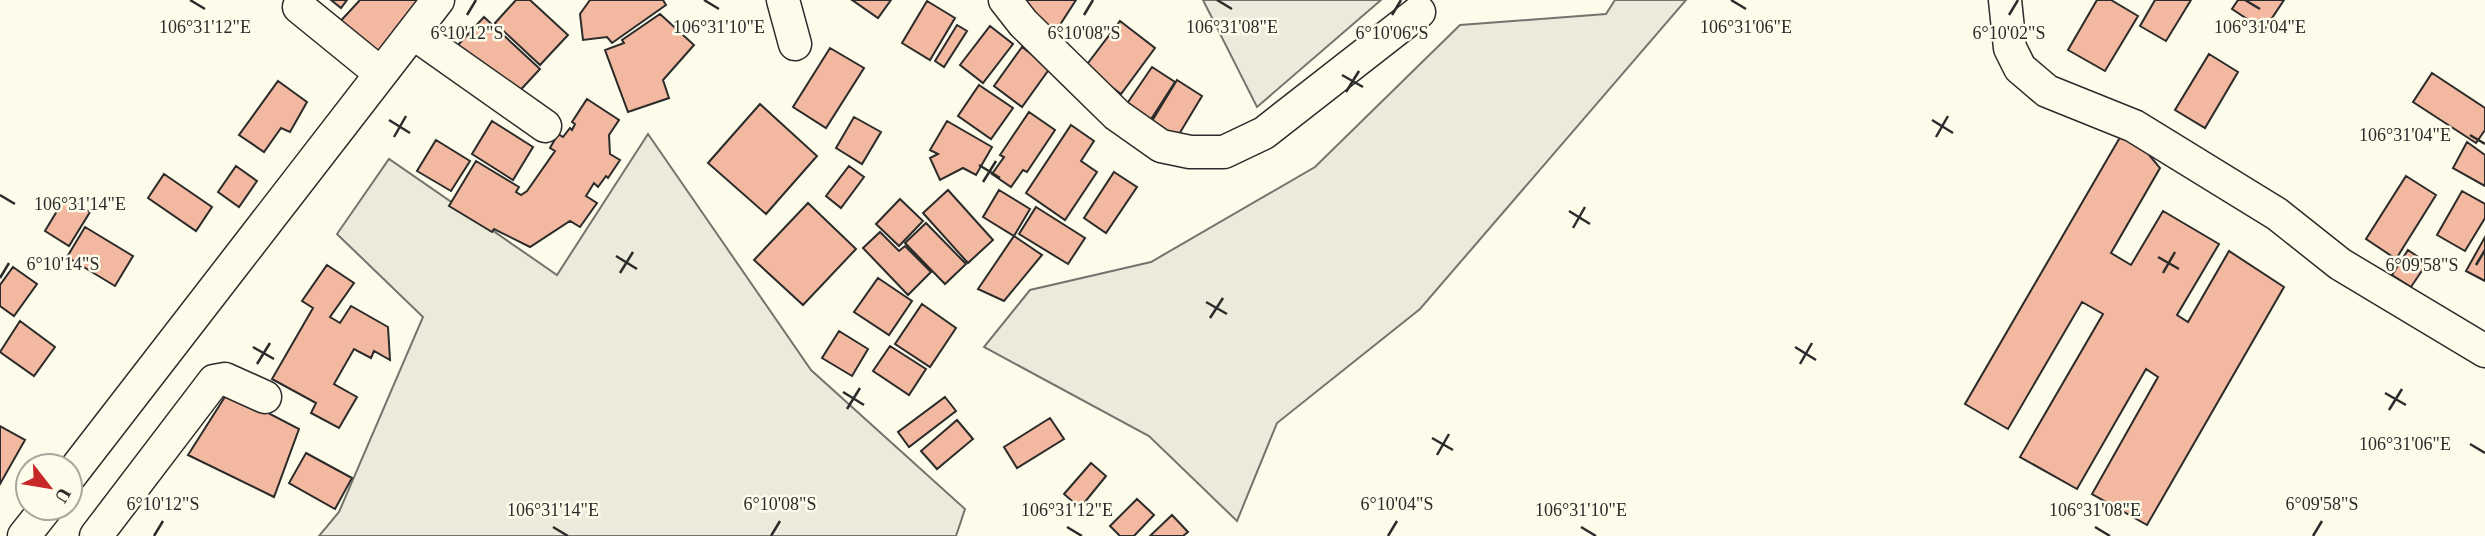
<svg xmlns="http://www.w3.org/2000/svg" width="2485" height="536" font-family="'Times New Roman',serif">
  <style>
    .green { fill: #ecebdb; stroke: #74746e; stroke-width: 2 }
    .building { fill: #f2b8a0; stroke: #2b2b2b; stroke-width: 2 }
    .lines { fill: none; stroke-linecap: round; stroke-linejoin: round }
    .minor-casing { stroke: #2b2b2b; stroke-width: 35 }
    .minor { stroke: #fdfbea; stroke-width: 32 }
    .ticks { fill: none; stroke: #2b2b2b; stroke-width: 2.5 }
    .ticks-label { font-size: 18px; text-anchor: middle; fill: #2b2b2b; stroke: #fdfbea; stroke-width: 5; stroke-linejoin: round; paint-order: stroke }
  </style>
  <rect width="100%" height="100%" fill="#fdfbea"/>
  <path class="green" d="M1203,0H1381L1257,107Z
    M1615,0H1686L1420,309L1277,423L1237,521L1149,436L984,347L1030,290L1151,262L1315,167L1460,25L1606,14Z
    M648,134L811,370L965,509L956,536H319L339,512L423,317L337,234L389,159L557,275Z"/>
  <path class="building" d="M331,0H347L341,8Z
    M360,0H429L372,62L335,27Z
    M516,0H530L568,35L540,65L495,23Z
    M590,0H663L666,5L612,43L607,37L583,40L580,14Z
    M852,0H891L878,18Z
    M1023,0H1076L1054,34Z
    M2097,0H2111L2138,16L2105,71L2068,50Z
    M2155,0H2191L2166,41L2140,26Z
    M2238,0H2284L2264,30L2232,9Z
    M927,1L955,18L930,60L902,43Z
    M660,14L694,45L663,80L669,98L628,112L605,50L624,43L622,40Z
    M484,17L540,69L513,98L457,46Z
    M1120,21L1155,48L1121,94L1085,67Z
    M957,25L967,31L944,67L935,61Z
    M990,26L1013,44L983,83L960,65Z
    M1022,47L1050,68L1022,107L994,86Z
    M830,48L864,68L826,128L793,107Z
    M2209,54L2238,72L2205,128L2175,110Z
    M1152,67L1175,82L1146,127L1122,111Z
    M2432,73L2485,108V130L2476,143L2413,102Z
    M1177,80L1202,96L1175,141L1149,126Z
    M278,81L307,102L290,132L281,128L264,152L239,135Z
    M979,85L1013,108L991,139L958,116Z
    M587,99L619,120L609,135L610,154L620,160L608,178L606,176L598,187L594,183L586,196L597,203L580,227L570,221L530,247L494,229L492,232L449,206L476,161L519,187L516,192L521,195L527,191L555,151L550,148L558,134L563,137L570,128L572,130L575,124L572,122Z
    M760,104L817,156L766,214L708,163Z
    M1029,112L1055,130L1027,172L1023,170L1011,187L992,174L1004,157L1000,155Z
    M854,117L881,132L862,164L836,148Z
    M492,121L533,147L513,180L472,154Z
    M947,121L992,147L976,175L963,168L940,180L930,158L938,154L930,150Z
    M1071,125L1094,141L1081,161L1097,172L1065,220L1026,193Z
    M2126,127L2160,168L2111,253L2131,265L2163,211L2219,244L2177,315L2188,322L2229,251L2284,287L2147,525L2092,494L2158,377L2146,369L2077,489L2020,457L2103,314L2082,302L2008,429L1965,404Z
    M436,140L470,161L451,191L417,171Z
    M2467,142L2485,155V186L2453,168Z
    M236,166L257,181L239,207L218,192Z
    M849,166L864,177L841,208L826,196Z
    M1114,172L1137,187L1106,233L1084,218Z
    M164,174L212,207L196,231L148,198Z
    M2406,176L2436,195L2396,259L2366,239Z
    M948,190L993,240L968,263L923,213Z
    M999,190L1030,209L1014,236L983,217Z
    M2462,191L2485,204V218L2465,251L2437,235Z
    M66,196L90,212L69,246L45,231Z
    M900,199L923,221L899,246L876,224Z
    M808,203L856,249L803,305L754,260Z
    M1036,207L1085,238L1068,264L1019,234Z
    M926,223L966,264L945,284L905,243Z
    M85,227L133,256L115,286L67,257Z
    M880,232L899,251L905,246L931,272L908,295L863,248Z
    M1014,236L1042,255L1004,301L978,289Z
    M2485,237V281L2466,271Z
    M2408,250L2427,263L2411,287L2392,275Z
    M327,265L354,283L330,317L340,323L351,306L388,327L390,360L374,351L371,358L354,349L334,384L357,397L339,428L311,413L316,403L272,379L313,308L302,301Z
    M13,267L37,284L14,316L0,306V285Z
    M878,278L912,301L889,335L854,312Z
    M922,304L956,328L930,367L895,344Z
    M20,321L55,347L34,376L0,352Z
    M839,331L868,349L852,376L822,358Z
    M890,346L926,369L909,395L873,371Z
    M228,392L299,429L274,497L188,455Z
    M945,397L956,411L909,447L898,432Z
    M1050,418L1064,439L1017,468L1004,447Z
    M957,420L973,439L937,469L921,451Z
    M0,426L25,440L0,484Z
    M306,453L352,478L335,509L289,483Z
    M1091,463L1106,476L1080,508L1064,494Z
    M1137,499L1154,515L1134,536H1120L1110,526Z
    M1172,515L1188,532L1183,536H1150Z"/>
  <g class="lines">
    <defs>
      <path id="minor" d="M783,0L795,44
        M1005,0L1023,23L1117,115L1161,146L1190,152H1224L1264,133L1419,12
        M2005,0L2010,48L2020,68L2047,91L2134,126L2277,214L2340,264L2485,351
        M299,7L380,73
        M413,33L545,126
        M70,476L438,0
        M24,536L46,508
        M96,536L214,381L225,379L265,397"/>
    </defs>
    <use href="#minor" class="minor-casing"/>
    <use href="#minor" class="minor"/>
  </g>
  <path class="ticks" d="M190,0L205,9M704,0L719,9M1217,0L1232,9M1731,0L1746,9M2245,0L2260,9M467,15L476,0M1084,15L1093,0M1392,15L1401,0M2009,15L2018,0M1342,75L1363,87M1346,92L1359,71M389,120L410,133M1932,120L1953,133M2470,135L2485,144M394,137L406,116M1936,137L1948,116M979,165L1000,178M983,182L996,161M0,195L15,204M1569,211L1590,224M1573,228L1585,207M616,256L637,269M2158,257L2179,269M2476,265L2485,250M620,273L633,252M2163,273L2175,252M0,278L9,263M1206,302L1227,314M1210,318L1223,298M253,347L274,359M1795,347L1816,360M257,364L270,343M1800,364L1812,343M843,392L864,405M2385,393L2406,405M847,409L860,388M2389,410L2402,389M1432,438L1453,450M2470,444L2485,453M1437,455L1449,434M553,527L568,536M1067,527L1082,536M1581,527L1596,536M2095,527L2110,536M154,536L163,521M771,536L780,521M1388,536L1397,521M2313,536L2322,521"/>
  <g class="ticks-label">
    <text x="2260" y="33">106°31'04"E</text>
    <text x="205" y="33">106°31'12"E</text>
    <text x="719" y="33">106°31'10"E</text>
    <text x="1746" y="33">106°31'06"E</text>
    <text x="1232" y="33">106°31'08"E</text>
    <text x="2009" y="39">6°10'02"S</text>
    <text x="467" y="39">6°10'12"S</text>
    <text x="1084" y="39">6°10'08"S</text>
    <text x="1392" y="39">6°10'06"S</text>
    <text x="2405" y="141">106°31'04"E</text>
    <text x="80" y="210">106°31'14"E</text>
    <text x="63" y="270">6°10'14"S</text>
    <text x="2422" y="271">6°09'58"S</text>
    <text x="2405" y="450">106°31'06"E</text>
    <text x="163" y="510">6°10'12"S</text>
    <text x="780" y="510">6°10'08"S</text>
    <text x="1397" y="510">6°10'04"S</text>
    <text x="2322" y="510">6°09'58"S</text>
    <text x="553" y="516">106°31'14"E</text>
    <text x="1067" y="516">106°31'12"E</text>
    <text x="1581" y="516">106°31'10"E</text>
    <text x="2095" y="516">106°31'08"E</text>
  </g>
  <g transform="translate(49 487) rotate(121)"><circle r="33" fill="#fdfbea" stroke="#a9a89e" stroke-width="2"/>
  <path d="M0-5L12 26L0 18L-12 26Z" fill="#c62828"/>
  <text y="-10" font-size="19" font-weight="bold" text-anchor="middle" fill="#2b2b2b">U</text>
  </g>
</svg>
